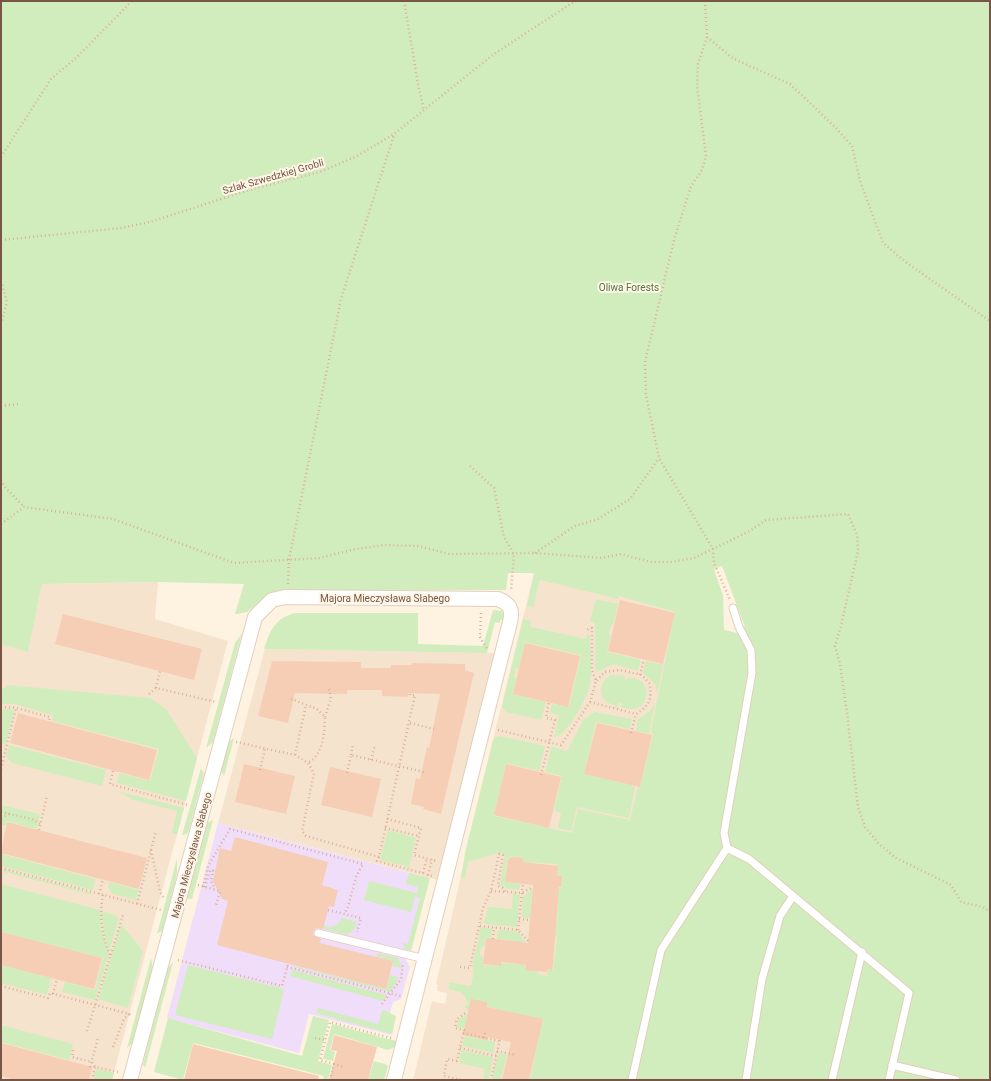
<svg xmlns="http://www.w3.org/2000/svg" width="991" height="1081" font-family="Roboto,sans-serif">
  <style>
    .residential { fill: #f6e3ce }
    .education { fill: #efddfa }
    .green { fill: #d1edbd; fill-rule: evenodd }
    .building { fill: #f6ceb5 }
    .lines { fill: none; stroke-linecap: round; stroke-linejoin: round }
    .lane-casing { stroke: #e3cebb; stroke-width: 9 }
    .street-casing { stroke: #e3cebb; stroke-width: 16 }
    .path { stroke: #dbb199; stroke-width: 2.5; stroke-dasharray: 1 3; stroke-linecap: butt }
    .lane { stroke: #fff; stroke-width: 7 }
    .street { stroke: #fff; stroke-width: 14 }
    .labels { text-anchor: middle; stroke-width: 4; stroke-linejoin: round; paint-order: stroke }
    .street-label { font-size: 10px; fill: #775645; stroke: #fff6e8 }
    .park-label { font-size: 10px; fill: #4d783a; stroke: #fff6e8 }
  </style>
  <rect width="100%" height="100%" fill="#fef2e0"/>
  <path class="residential" d="M534,573L681,604L658,732L549,1080H413L432,1001L445,1004L447,993L437,991L438,985L436,984L459,885L466,849Z
    M158,582L155,619L228,641L112,1080H1V644L28,651L42,584Z
    M265,649L496,653L438,880L218,823Z"/>
  <path class="education" d="M218,823L429,878L406,960L410,967L401,999L393,1002L390,1013L395,1021L392,1035L309,1014L299,1053L167,1018Z"/>
  <path class="green" d="M1,1H990V1080H530L539,1036L494,1013L495,1008L476,1004L470,1029L457,1027L459,1019L469,1013L465,1006L469,1004L461,992L448,989L450,982L471,986L474,970L472,967L481,927L492,929L491,938H485L484,947H481L480,955L483,956V965L501,966V963L525,965V970L538,971L537,974L547,976L548,970H553L557,937L551,936L557,920L558,902H555L556,888H561L562,876L557,875L558,864L524,862V858L511,856L507,860L505,882L521,884L519,890L509,889L500,885L505,854L498,853L468,862L465,878H461L466,849L493,741L496,737L500,736L545,746L539,771L506,763L494,816L572,833L578,809L630,820L638,787H640L653,735L651,731L675,612L619,596L618,599L540,580L533,607L527,606L534,573H508L506,590H295L266,597L247,612L237,614H235L244,584L158,582L42,584L28,652L1,644ZM722,566L745,627L737,633L724,630L723,596L714,569Z
    M596,599L618,604L613,625H611L609,634L611,635L607,652L641,660L638,671L613,664L597,672L595,667V623L590,621Z
    M493,610L502,611L504,620H500V623L495,622L487,653L264,649C270,630 276,617 296,613H418V644L483,646Z
    M523,619L531,621V627L586,639L587,634L590,635C590,648 593,677 589,688C585,701 568,735 554,737L559,715L550,713L552,704L569,707L581,655L525,642L519,668H516L514,677L517,678L513,694L546,702L541,720L506,712L502,707Z
    M242,633L213,742L206,748L235,643Z
    M646,661L663,665L657,694L655,684L643,673Z
    M611,675L625,676V680H627L628,677C632,678 637,678 641,681C651,688 647,707 634,709C630,710 625,708 621,707L622,703H619L618,707L606,702C598,692 600,681 611,675Z
    M8,685L150,698L166,709L197,758L186,801L117,783L119,773L150,781L159,749L52,721L53,715L14,704H1V690Z
    M655,702L649,734L636,731L638,719L651,710Z
    M10,709L14,710L6,744L1,743V710Z
    M595,712L632,719L630,729L596,722L584,774L635,786L629,818L577,807L571,831L558,828L561,813L554,811L562,776L545,772L551,747L567,751L584,719Z
    M234,738L224,776L220,769L227,743Z
    M9,745L106,770L102,786L12,763L6,756Z
    M201,768L204,773L189,830L187,834L182,835Z
    M117,791L184,808L177,835L172,833L177,811L133,800Z
    M1,805L40,814L36,829L7,821L6,825H2L1,830Z
    M213,820L192,899L186,898L205,824Z
    M388,830L416,838L409,867L380,860Z
    M1,854L95,879L93,890L1,866Z
    M177,858V874L163,930L157,934Z
    M1,869L92,893V895L4,872Z
    M409,873L430,878L411,951L405,949L403,943L408,944L420,898L416,897L418,887L406,884Z
    M369,881L416,893L411,912L364,900Z
    M109,882L139,890L136,900L113,894L108,887Z
    M1,884L100,910L101,928L109,954L95,1000L62,992L65,982L95,990L103,958L1,932Z
    M532,889L530,918L523,917L522,916L523,897Z
    M513,893L520,895L517,927L484,924L488,907L512,909Z
    M101,911L115,915L119,919L109,952L103,927Z
    M342,918L357,922L354,930L347,935L314,926L315,923C325,926 336,931 342,918Z
    M121,924L143,951L128,1008L98,999Z
    M500,930L519,932L525,943L497,939V932Z
    M377,953L398,958L402,968L392,966L393,961L376,956Z
    M151,958L153,969L134,1042L127,1048Z
    M173,962L145,1068L143,1064L167,969Z
    M1,965L51,978L47,995L1,983Z
    M188,965L284,989L272,1039L175,1015Z
    M293,966L386,989L390,975L399,978L390,992L293,967Z
    M292,970L387,995L383,1001L290,976Z
    M318,1008L378,1024L382,1011L384,1010L396,1016L392,1034L316,1013Z
    M313,1016L329,1020L318,1061L332,1065L328,1080H323L324,1076L193,1043L183,1080L154,1072L168,1018L302,1056Z
    M332,1024L396,1041L399,1035L395,1047L388,1050L334,1034L330,1050L335,1052L333,1061L323,1059Z
    M1,1025L73,1044L69,1060L1,1042Z
    M465,1036L495,1042L494,1053L462,1046Z
    M461,1050L493,1057L489,1080H483L485,1069L459,1063Z
    M500,1053L507,1055L501,1080H492L498,1055Z
    M374,1061L385,1064L388,1066L384,1080H368Z
    M98,1069L114,1073L112,1080H93L96,1070Z"/>
  <path class="building" d="M620,600L675,613L663,664L608,651Z
    M63,614L202,649L194,680L55,644Z
    M525,643L580,656L568,707L513,694Z
    M272,661L361,662V668H391V665H411L412,663L465,664V670L474,673L441,814L423,809L424,807L411,804L416,778L420,779L427,747L429,748L440,694L408,693V697L382,696V690H347V694L295,693L288,723L258,716Z
    M18,713L157,750L149,780L10,743Z
    M597,723L652,735L640,787L584,774Z
    M244,764L295,776L286,814L235,802Z
    M506,764L561,777L549,828L494,815Z
    M330,767L381,779L372,817L321,805Z
    M7,822L147,858L139,889L1,853Z
    M235,837L328,862L322,885L338,890L334,907L329,906L323,929L316,928L313,931V935L321,939L320,943L393,961L386,989L217,945L228,901L222,899L213,881L220,848L231,851Z
    M511,857L524,858L523,862L558,866L557,875L562,876L561,887H559L553,964L552,970L548,969L547,972L525,970L526,965L501,962V966L483,964L486,938L528,943L533,885L505,882L508,860Z
    M1,932L102,958L94,989L1,965Z
    M471,999L487,1002V1007L543,1019L529,1080H502L511,1042L487,1037L486,1040L463,1035Z
    M334,1035L377,1047L368,1080H329L337,1051L331,1050Z
    M1,1043L92,1067L89,1080H15L1,1076Z
    M193,1044L319,1076L318,1080H184Z"/>
  <g class="lines">
    <defs>
      <path id="lane" d="M727,848L749,859L909,993L889,1080
        M318,933L425,959
        M892,1065L956,1080
        M632,1080L661,950L727,848L724,833L752,673L751,650L739,627L733,608
        M746,1080L762,979L780,916L793,896
        M832,1080L862,952"/>
      <path id="street" d="M130,1080L255,617L272,600L285,597L498,599C510,604 513,609 510,622L394,1080"/>
    </defs>
    <use href="#lane" class="lane-casing"/>
    <use href="#street" class="street-casing"/>
    <path class="path" d="M404,1L418,84L424,110
      M705,1L707,37L698,64L697,86L706,156L701,172L691,186L674,240L645,362L646,395L659,458L713,549L714,563L730,600
      M707,37L734,59L790,84L835,127L852,146L860,181L883,243L907,263L990,321
      M1,157L51,79L77,57L132,1
      M1,240L121,228L150,222L252,189L320,172L357,156L394,134L494,54L575,1
      M1,281L7,302L1,324
      M1,406L19,404
      M470,466L494,488L504,537L514,554L511,591
      M1,480L5,487L24,507
      M1,524L24,507L113,519L234,563L319,558L356,549L385,545L417,546L450,554L534,553L602,558L621,554L650,562H671L694,558L748,532L766,520L848,514L857,535L858,551L841,626L835,646L840,664L847,713L858,807L865,827L879,844L896,858L951,885L961,902L983,907L990,912
      M535,553L575,526L598,519L630,499L659,458
      M288,584L289,560L341,299L394,135
      M481,613L480,637L488,650
      M640,675L644,660
      M156,688L160,671
      M149,694L156,688L216,702
      M291,699L317,709L325,717C324,734 324,753 308,763
      M590,702L636,714C649,706 652,700 650,684L642,675L620,670L605,672L596,681
      M1,707L16,708L50,717L49,721
      M325,717L331,698L329,689
      M410,723L434,729
      M498,730L561,745L590,702L596,681L592,670V628L586,630
      M631,733L636,714
      M236,742L295,755L308,763L314,773L302,831L306,836L379,857L415,695H410V691
      M295,755L306,705
      M351,755L353,744
      M371,760L375,745
      M1,769L16,708
      M260,770L265,748
      M113,771L110,784L188,805
      M347,773L351,755L424,772
      M541,775L555,720L546,718L549,702
      M1,812L32,819L40,824
      M1,818L9,814
      M387,819L421,828L414,855L436,861
      M385,828L419,836
      M39,830L47,796
      M151,850L160,892L164,898
      M379,857L377,861L423,873L427,858
      M1,868L161,910
      M432,876L428,875L432,859
      M198,885L220,891L216,905
      M203,887L208,866L230,829L363,864L356,877L348,907L344,914
      M205,887L210,870L213,871L211,881L215,889
      M491,891L522,893L533,887
      M99,894L103,879
      M103,895C99,915 102,936 110,955
      M137,904L156,831
      M328,910L361,918L357,932
      M519,919L530,920
      M480,926L518,930L528,941
      M518,930L523,884
      M493,939L494,927
      M178,960L282,986L288,964
      M287,967L401,996
      M460,967L470,968L483,908L491,891L499,854L503,855L498,886L503,888L506,892
      M1,986L48,998L50,993L133,1015
      M53,994L57,979
      M382,1004L401,979L403,963
      M87,1031L123,915
      M463,1033L499,1041
      M315,1038L325,1040
      M484,1038L485,1033
      M113,1047L124,1019L129,1014
      M460,1048L496,1056
      M73,1050L72,1057L92,1062L95,1067
      M497,1051L516,1055
      M334,1064L320,1060L330,1022L391,1038
      M90,1067L98,1038
      M92,1080L95,1067L118,1072
      M330,1080L334,1064L344,1067
      M461,1080L444,1076L447,1059L457,1061L464,1030L455,1028L457,1019L467,1012
      M491,1080L500,1039"/>
    <use href="#lane" class="lane"/>
    <use href="#street" class="street"/>
  </g>
  <g class="labels">
    <g class="street-label">
      <text transform="translate(273 176) rotate(-16)" y="4">Szlak Szwedzkiej Grobli</text>
      <text x="385" y="602">Majora Mieczysława Słabego</text>
      <text transform="translate(191 855) rotate(-75)" y="4">Majora Mieczysława Słabego</text>
    </g>
    <g class="park-label">
      <text x="629" y="291">Oliwa Forests</text>
    </g>
  </g>
  <rect width="991" height="1081" fill="none" stroke="#775645" stroke-width="4"/>
</svg>
